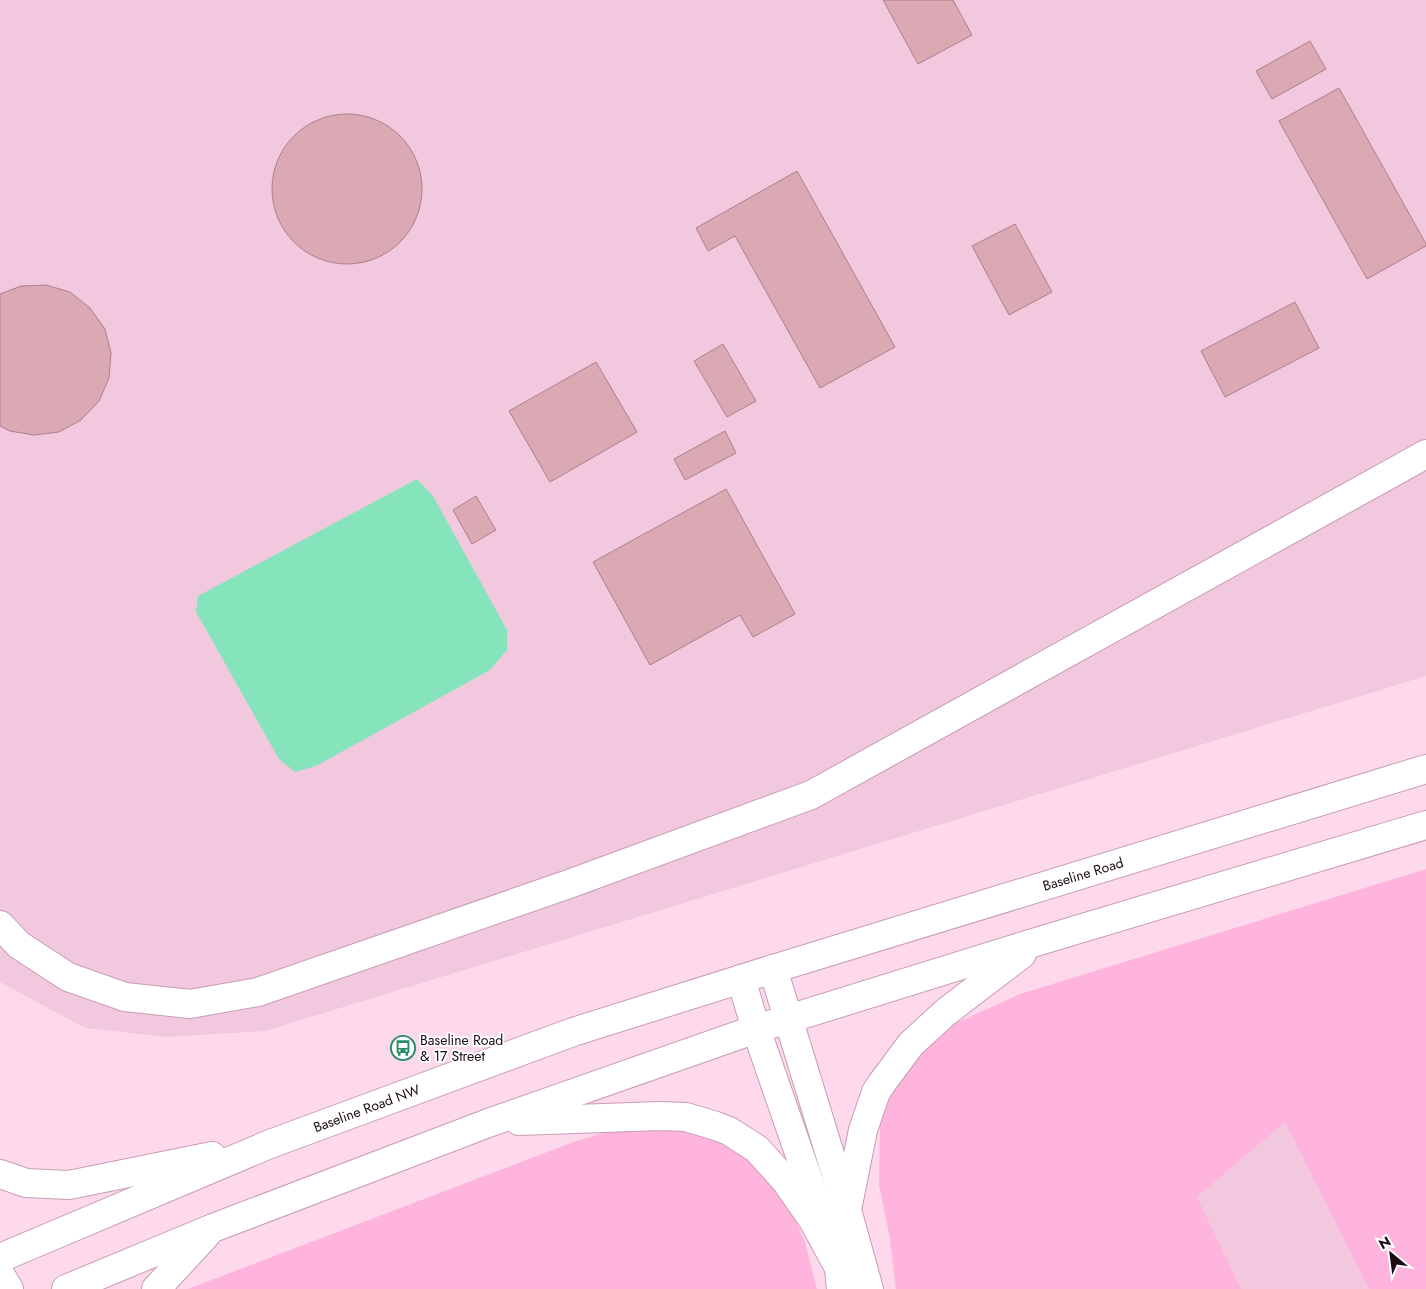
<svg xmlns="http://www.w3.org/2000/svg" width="1426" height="1289" font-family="Jost,sans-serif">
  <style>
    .built { fill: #f2c8df }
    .green { fill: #feb4dd }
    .water { fill: #85e4bb }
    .building { fill: #dba9b3; stroke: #ae7f89 }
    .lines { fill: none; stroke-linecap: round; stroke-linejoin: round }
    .minor-casing { stroke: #c79cb4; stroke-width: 30 }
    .major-casing { stroke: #c79cb4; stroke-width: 30 }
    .minor { stroke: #fff; stroke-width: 28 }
    .major { stroke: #fff; stroke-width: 28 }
    .labels { text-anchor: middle; stroke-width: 4; stroke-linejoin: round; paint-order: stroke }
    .street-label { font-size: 14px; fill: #190a13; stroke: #fff }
    .poi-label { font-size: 14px; fill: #190a13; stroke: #fff; text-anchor: start }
  </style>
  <rect width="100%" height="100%" fill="#fed9ec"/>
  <path class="built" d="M0,0H1426V676L265,1031L167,1037L85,1028L0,982Z
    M1391,1037L1426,1289H1102L1214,1163Z"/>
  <path class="green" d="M1426,869V1289H1369L1285,1122L1197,1197L1241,1289H896L890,1239L879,1185L880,1125L889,1091L919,1051L947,1027L1020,994Z
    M645,1124L712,1134L754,1161L794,1216L805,1242L817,1289H188L571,1143L615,1129Z"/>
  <path class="water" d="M417,479L433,496L507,630V650L490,670L316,766L295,772L279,759L196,612L198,596Z"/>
  <path class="building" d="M883,0H953L972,35L918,64Z
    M1310,41L1326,69L1272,99L1256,71Z
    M1339,88L1426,244V246L1367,279L1279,121Z
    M272 189a75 75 0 1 1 150 0a75 75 0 1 1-150 0Z
    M797,171L895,347L820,388L735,236L708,251L696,228Z
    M1015,224L1052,292L1009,315L972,246Z
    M46,285L70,292L90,308L105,329L111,353L109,378L99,401L81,420L59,432L34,435L10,431L0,426V294L21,286Z
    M1295,302L1319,348L1225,397L1201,351Z
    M723,344L756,401L727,417L694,361Z
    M596,362L637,432L550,482L509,411Z
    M725,431L736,453L685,480L674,459Z
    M726,489L795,614L753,637L740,615L650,665L593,562Z
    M476,496L496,530L472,544L453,510Z"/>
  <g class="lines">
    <defs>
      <path id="minor" d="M0,925L19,945L68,977L125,997L190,1004L258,992L569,884L811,795L1426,454"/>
      <g id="major">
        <path d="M773,969L847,1210L869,1289"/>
        <path d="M741,979L756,1029L839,1268L841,1289"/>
        <path d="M519,1121L660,1116L686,1117L716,1126L729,1131L757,1149L785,1180L813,1220L839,1268"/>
        <path d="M0,1174L26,1183L69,1185L212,1156"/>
        <path d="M847,1210L863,1130L876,1092L882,1083L911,1044L946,1012L1022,954"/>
        <path id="s1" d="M0,1258L270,1144L573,1032L773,969L1426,769"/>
        <path d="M0,1274L9,1289"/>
        <path d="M66,1289L213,1228L491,1122L756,1029L1036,942L1426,825"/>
        <path d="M156,1289L206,1235"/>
      </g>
    </defs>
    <use href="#minor" class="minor-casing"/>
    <use href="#major" class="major-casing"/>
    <use href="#minor" class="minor"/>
    <use href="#major" class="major"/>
  </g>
  <defs>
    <symbol id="bus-ring" viewBox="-11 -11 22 22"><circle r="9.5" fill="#fff" stroke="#288e69" stroke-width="1.5"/><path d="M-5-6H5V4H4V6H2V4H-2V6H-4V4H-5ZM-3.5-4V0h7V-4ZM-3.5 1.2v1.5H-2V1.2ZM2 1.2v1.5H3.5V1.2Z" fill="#288e69"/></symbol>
  </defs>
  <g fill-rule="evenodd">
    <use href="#bus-ring" x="389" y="1034" width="28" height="28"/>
  </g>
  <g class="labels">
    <g class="street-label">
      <text dy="5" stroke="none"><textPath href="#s1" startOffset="1150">Baseline Road</textPath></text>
      <text dy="5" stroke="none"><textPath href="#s1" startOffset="396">Baseline Road NW</textPath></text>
    </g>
    <g class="poi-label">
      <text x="420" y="1045">Baseline Road<tspan x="420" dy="16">&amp; 17 Street</tspan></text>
    </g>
  </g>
  <g transform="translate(1391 1254) rotate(331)" stroke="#ffffff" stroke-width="4" paint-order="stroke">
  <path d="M0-4L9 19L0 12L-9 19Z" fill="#190a13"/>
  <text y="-8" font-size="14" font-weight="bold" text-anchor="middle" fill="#190a13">N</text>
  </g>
</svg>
